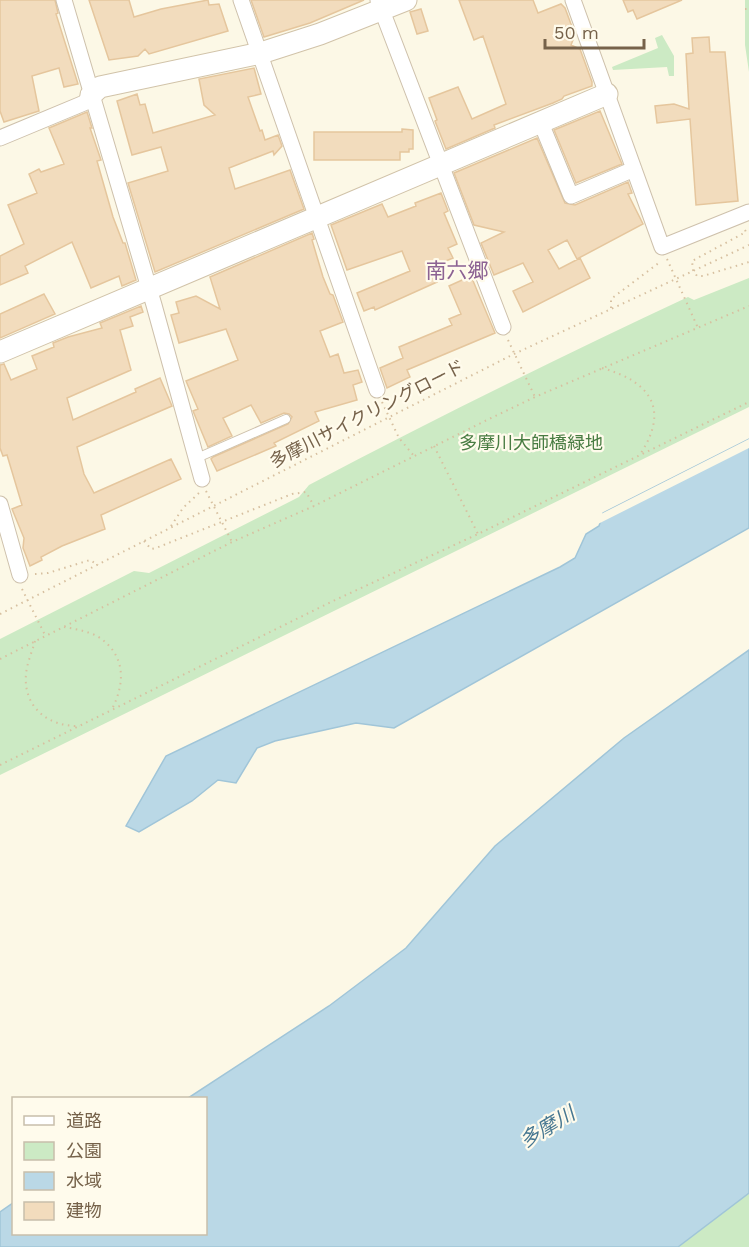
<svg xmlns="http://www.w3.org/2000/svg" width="749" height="1247" font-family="'Work Sans','Noto Sans JP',sans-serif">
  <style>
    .green { fill: #cceac4 }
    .water { fill: #bad8e6; stroke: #a0c5d8; stroke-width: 1.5 }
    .pier { fill: #fcf8e6 }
    .building { fill: #f2dcbd; stroke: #e5c69d; stroke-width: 1.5 }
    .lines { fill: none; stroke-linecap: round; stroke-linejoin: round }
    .lane-casing { stroke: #cec1ac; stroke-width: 10 }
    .street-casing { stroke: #cec1ac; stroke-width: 17 }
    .secondary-casing { stroke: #d1c3a9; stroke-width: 23 }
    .path { stroke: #d7c0a0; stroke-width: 2; stroke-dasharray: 1.5 4.5; stroke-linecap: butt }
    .lane { stroke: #fff; stroke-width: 8 }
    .street { stroke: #fff; stroke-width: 15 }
    .secondary { stroke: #fff; stroke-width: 21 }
    .labels { text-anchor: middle; stroke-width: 4.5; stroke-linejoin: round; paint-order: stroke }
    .street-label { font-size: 18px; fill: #76624a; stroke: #fffbec }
    .park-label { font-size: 18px; fill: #487c42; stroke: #fffbec }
    .water-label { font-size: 20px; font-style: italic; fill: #467791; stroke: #fffbec }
    .quarter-label { font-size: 21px; fill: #8c6293; stroke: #fffbec }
  </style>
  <rect width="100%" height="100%" fill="#fcf8e6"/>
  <path class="green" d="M745,0H749V72L745,45Z
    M662,35L674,56V76H669L667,67L613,70L612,67L658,48L655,38Z
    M749,278V407L0,775V639L134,571L149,573L299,497L309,485C434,419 560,357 688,297L694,300Z
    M749,1193V1247H678Z"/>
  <path class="water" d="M749,439V528L394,728L356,723L275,741L257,748L236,783L218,780L192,801L139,832L126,826L166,756L560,567L575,558L586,534L599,526L603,513Z
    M749,650V1193L678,1247H0V1212L13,1203L14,1234H206V1098H188L329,1006L406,948L495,846L624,738Z"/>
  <path class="pier" d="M749,439V448L584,531L596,524L599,515Z"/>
  <path class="building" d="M0,0H55L58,13L56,14L78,84L64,87L59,68L32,76L39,111L4,122L0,111Z
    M89,0H129L134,17L161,9L208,0L209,5L219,4L228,31L149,54L145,49L138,56L109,60Z
    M251,0H364L310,23L264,37Z
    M459,0H533L538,13L561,4L565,8L575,35L571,45L580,49L592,82V86L564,96L562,99L553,103L494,125L495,128L446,149L435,121L437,120L429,98L458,87L472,119L506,104L483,36L474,40Z
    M623,0H682L637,19L633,10L628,12Z
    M421,9L428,31L417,34L410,12Z
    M709,37L710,52H725L738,201L696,205L690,119L657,123L655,106L674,104L689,109L686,54L693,53L692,38Z
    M254,68L261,94L248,97L260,131L262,130L265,140L278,135L282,146L274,155L273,151L229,168L235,189L290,170L304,209L155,272L128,183L168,171L161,147L132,155L117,101L137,94L140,105L145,104L153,133L215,115L204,105L199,79Z
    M600,111L622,164L576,183L554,130Z
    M87,112L92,128H90L101,160L97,161L113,217L123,243H125L136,280L122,286L119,276L91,288L72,242L25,266L28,273L0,285V256L24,244L8,205L37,193L29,174L39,169L41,172L64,164L49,128Z
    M402,129L413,130V149H409V152H400V160H314V132H402Z
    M537,138L565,203L575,205L628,182L632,193L628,194L643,224L577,259L567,240L548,250L559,269L580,258L590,278L523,312L513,291L533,282L523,263L494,275L481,243L504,232L474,225L454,173Z
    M441,193L448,211L444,213L457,244L448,248L453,258L431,267L437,282L375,310L374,307L364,311L357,293L410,271L402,251L347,270L331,225L382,204L388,217L416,206L415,203Z
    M312,233L314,239L312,240L323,277L330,294L333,295L343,322L320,331L330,357L338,354L344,373L358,370L362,382L353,385L357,400L315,412L319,421L274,443L276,446L217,471L211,459L213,457L288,424L292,417L289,414L284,413L261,423L251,405L223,418L232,436L208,447L193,411L198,409L186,381L238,360L226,329L179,343L171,315L179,313L176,302L196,296L220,309L210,277Z
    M471,276L495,333L407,370L410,377L387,388L380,368L403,358L399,347L452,325L449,319L461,314L449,286Z
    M44,294L55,314L0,338V314Z
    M141,306L143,312L130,317L133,326L120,330L131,370L67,398L73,420L136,392L135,389L160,378L172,406L77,447L84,474L94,493L171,459L181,479L101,515L105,529L62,546L41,557L42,560L30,566L23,548L24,538L12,509L22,505L7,455L3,456L0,448V365L4,364L11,380L37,369L32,356L54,347L53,343L68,337L102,328L100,323Z"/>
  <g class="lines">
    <defs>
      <path id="lane" d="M197,458L286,419"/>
      <path id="street" d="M64,0L154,305L202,479
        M241,0L377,390
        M378,0L503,327
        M573,0L662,247L749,212
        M541,123L571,196L634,169
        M0,138L84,103L91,95
        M0,504L20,575"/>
      <path id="secondary" d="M91,95L100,87L261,53L320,34L406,0
        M0,352L607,94"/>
    </defs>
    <use href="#lane" class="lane-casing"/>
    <use href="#street" class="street-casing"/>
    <use href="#secondary" class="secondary-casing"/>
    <path class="path" d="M745,9H749
      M745,230L746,232L692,261L693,270L697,276H703L749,262
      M667,259L698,328
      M611,308V299L660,262
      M508,340L535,397
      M602,368C649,381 670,408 641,453
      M382,402L399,438L414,456
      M434,446L478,534
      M206,491L232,542
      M171,526L183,508L200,492
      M144,541L151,549L156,548L292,494L306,492L314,506
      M35,574L48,573L90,560L98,565
      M22,589L46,637
      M0,614L514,354L749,245
      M64,627C75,629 87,631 97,636C126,654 126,683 111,711
      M35,641C32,652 27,663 26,674C23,707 48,727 80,726
      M0,659L232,542L314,506L487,420L535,397L749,306
      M0,765L333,601L478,534L749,402"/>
    <use href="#lane" class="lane"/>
    <use href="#street" class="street"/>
    <use href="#secondary" class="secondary"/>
  </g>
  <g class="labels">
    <g class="street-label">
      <text transform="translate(367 414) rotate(-27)" y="6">多摩川サイクリングロード</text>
    </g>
    <g class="park-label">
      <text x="531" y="449">多摩川大師橋緑地</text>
    </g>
    <g class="water-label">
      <text transform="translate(547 1127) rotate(-31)" y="7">多摩川</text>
    </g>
    <g class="quarter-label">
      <text x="457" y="278">南六郷</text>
    </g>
  </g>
  <rect x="12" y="1097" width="195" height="138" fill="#fffbec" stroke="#c8beab" stroke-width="1.5"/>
  <rect x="24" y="1116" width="30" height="9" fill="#ffffff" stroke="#c8beab" stroke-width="1.5"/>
  <text x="66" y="1127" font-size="18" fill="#76624a">道路</text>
  <rect x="24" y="1142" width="30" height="18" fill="#cceac4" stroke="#c8beab" stroke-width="1.5"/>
  <text x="66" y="1157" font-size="18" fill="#76624a">公園</text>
  <rect x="24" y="1172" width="30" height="18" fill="#bad8e6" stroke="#c8beab" stroke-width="1.5"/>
  <text x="66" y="1187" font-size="18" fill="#76624a">水域</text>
  <rect x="24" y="1202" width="30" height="18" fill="#f2dcbd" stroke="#c8beab" stroke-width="1.5"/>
  <text x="66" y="1217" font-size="18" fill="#76624a">建物</text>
  <path d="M545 39v9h99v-9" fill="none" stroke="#76624a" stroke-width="3"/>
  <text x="554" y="39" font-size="18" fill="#76624a" stroke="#fffbec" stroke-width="4.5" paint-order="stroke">50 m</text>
</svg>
